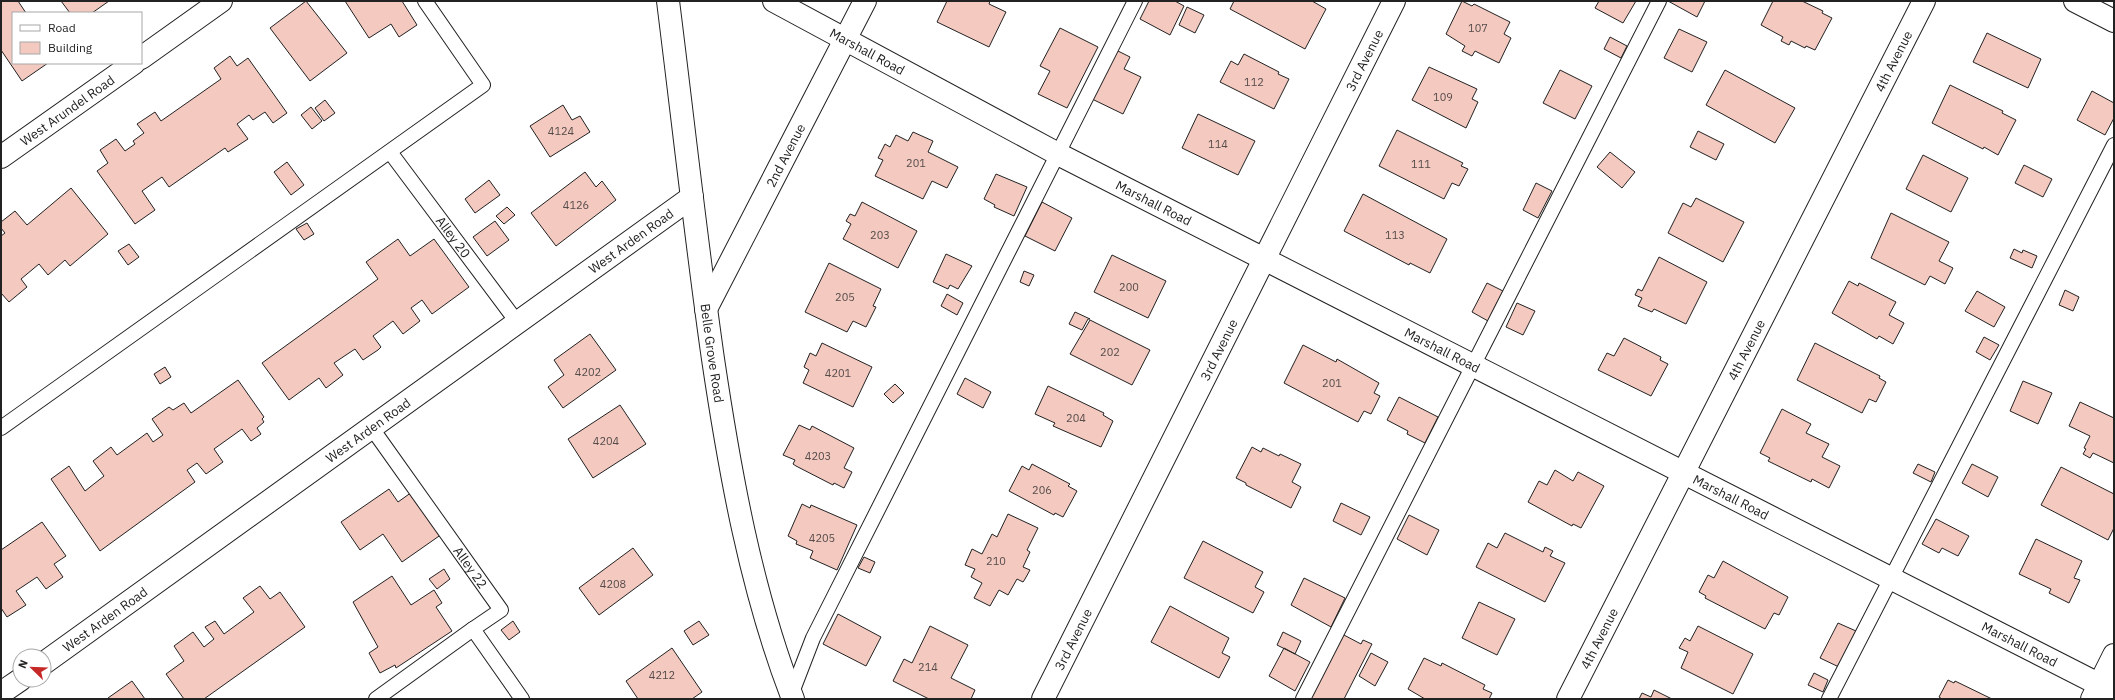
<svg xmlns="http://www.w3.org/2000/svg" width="2115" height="700" font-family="'IBM Plex Sans',sans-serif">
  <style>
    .building { fill: #f3c9c0; stroke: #222 }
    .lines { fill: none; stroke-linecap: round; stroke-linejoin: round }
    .lane-casing { stroke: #222; stroke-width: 16 }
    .street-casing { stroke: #222; stroke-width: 24 }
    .secondary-casing { stroke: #222; stroke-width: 24 }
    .lane { stroke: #fff; stroke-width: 14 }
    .street { stroke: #fff; stroke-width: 22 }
    .secondary { stroke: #fff; stroke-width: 22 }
    .labels { text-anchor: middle; stroke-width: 3; stroke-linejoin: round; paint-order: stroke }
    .number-label { font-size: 11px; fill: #564c4a }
    .street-label { font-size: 13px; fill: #222; stroke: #fff }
  </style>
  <rect width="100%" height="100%" fill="#fff"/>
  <path class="building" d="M1,1H18L26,13H13V63H48L22,81L1,50Z
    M61,1H109L92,13H70Z
    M306,1L347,53L310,81L270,28Z
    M345,1H402L417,25L399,37L391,24L369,38Z
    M947,1H990L989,4L1006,12L989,47L937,22Z
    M1149,1H1175L1184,6L1170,35L1140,19Z
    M1234,1H1312L1326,9L1305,49L1230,9Z
    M1462,1L1472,6L1474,4L1510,22L1504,34L1511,38L1499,63L1475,51L1472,56L1462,51L1465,46L1446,34Z
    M1599,1H1636L1623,23L1595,8Z
    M1668,1H1705L1697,17Z
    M1773,1H1802L1823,11L1822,13L1832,18L1815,50L1806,46L1805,48L1791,41L1789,45L1781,41L1783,37L1761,25Z
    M1187,7L1204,15L1195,33L1179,25Z
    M1060,28L1098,47L1067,108L1038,94L1050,71L1040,66Z
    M1679,29L1707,42L1692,72L1664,58Z
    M1987,33L2041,59L2028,88L1973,62Z
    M1610,37L1627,46L1621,58L1604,49Z
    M1116,50L1130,57L1124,69L1141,77L1123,114L1092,99Z
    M1244,54L1279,72L1278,74L1289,79L1274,109L1220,82L1231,61L1238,65Z
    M230,56L237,66L248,58L287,113L273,123L265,112L253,120L249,115L237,124L248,139L228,152L225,148L169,187L162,177L142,191L155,210L135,224L97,171L108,163L100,150L116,139L125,151L135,144L133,141L144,133L137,124L155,112L161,121L221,79L214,68Z
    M1429,67L1477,89L1472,99L1478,102L1466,128L1412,100Z
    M1560,70L1592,86L1575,119L1543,103Z
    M1725,70L1795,108L1775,143L1706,105Z
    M1950,85L2003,111L2002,113L2016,120L1998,155L1984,147L1983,149L1932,123Z
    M2092,91L2114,103V118L2105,135L2077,120Z
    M325,100L335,113L324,121L315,108Z
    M563,105L572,120L580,116L590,132L550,157L530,126Z
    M311,107L322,121L312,129L301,115Z
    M1198,114L1255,141L1238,175L1182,148Z
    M1397,130L1463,163L1461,166L1468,169L1459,186L1452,183L1444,199L1379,166Z
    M1698,131L1724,144L1716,160L1690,147Z
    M913,132L933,141L928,152L958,167L947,188L932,181L923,199L875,176L883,160L878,158L885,144L890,147L896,135L908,141Z
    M1610,152L1635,172L1622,188L1597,167Z
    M1923,155L1968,178L1951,212L1906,189Z
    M287,162L304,185L291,195L274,172Z
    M2024,165L2052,179L2043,197L2015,183Z
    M585,172L596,187L602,181L616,200L556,246L531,213Z
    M996,174L1027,187L1014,216L994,207L995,205L984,199Z
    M489,180L500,195L475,213L465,199Z
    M1536,183L1552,191L1538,218L1523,210Z
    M71,188L108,234L70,266L65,260L48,275L39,264L21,279L27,287L9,302L1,293V236L5,233L1,228V222L15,211L27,225Z
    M1363,194L1447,239L1430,273L1410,263L1409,265L1344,231Z
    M1696,198L1744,222L1723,262L1668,233L1683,203L1691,207Z
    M862,202L917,231L898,268L843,239L851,224L846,221L850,214L855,216Z
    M1042,202L1072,218L1055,251L1025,236Z
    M507,207L515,215L504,224L496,216Z
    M1891,213L1949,242L1939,261L1953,268L1945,284L1930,276L1925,285L1871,258Z
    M495,221L509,240L487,256L473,237Z
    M307,223L314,234L304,240L296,229Z
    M398,239L410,256L434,239L469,287L432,314L422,300L411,308L420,321L403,334L393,321L373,336L381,347L378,350L363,360L355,349L334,363L343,375L326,388L319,378L289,400L262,363L378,279L366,262Z
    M129,244L139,257L128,265L118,251Z
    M2014,249L2022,253L2023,250L2037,256L2032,268L2010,258Z
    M946,254L972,266L958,289L950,285L948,289L933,282Z
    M1112,255L1166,281L1148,318L1094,292Z
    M1659,257L1707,282L1686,324L1654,309L1652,312L1638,306L1642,298L1635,295L1638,289L1642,291Z
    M829,263L881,289L873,306L876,307L866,327L853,321L847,332L805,312Z
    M1024,271L1034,275L1029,286L1020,282Z
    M1849,281L1858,286L1859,283L1896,302L1889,315L1904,323L1893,344L1879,336L1877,339L1832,313Z
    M1487,283L1503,291L1488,321L1472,312Z
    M2065,290L2079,297L2073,311L2059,305Z
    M1977,291L2005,307L1994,327L1965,311Z
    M947,294L963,303L957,315L941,306Z
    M1517,303L1535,311L1523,335L1506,327Z
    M1075,312L1090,319H1088L1082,330L1069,324Z
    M1090,320L1150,350L1132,385L1070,354Z
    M590,334L616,370L563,408L548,387L564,375L554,360Z
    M1984,337L1999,345L1990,360L1976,352Z
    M1624,338L1661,357L1660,360L1668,364L1651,396L1598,370L1607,353L1614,356Z
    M822,343L872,367L853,407L803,383L809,370L804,367L810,353L816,356Z
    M1815,343L1880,376L1879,378L1886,382L1876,402L1869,399L1862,413L1797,380Z
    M1303,345L1336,362L1337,359L1379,383L1374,393L1380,396L1371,414L1364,411L1358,422L1284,383Z
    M165,367L171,377L160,384L154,374Z
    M965,378L991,392L983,408L957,394Z
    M238,380L264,417L262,419L264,422L257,428L261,434L251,441L242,429L214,449L223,462L206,474L197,463L187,470L195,482L100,551L51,479L69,466L85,491L104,476L93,461L111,447L117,455L147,433L153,442L163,435L152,419L169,407L173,410L184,403L191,413Z
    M2023,381L2052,393L2038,424L2010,411Z
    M895,384L904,393L893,403L884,394Z
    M1048,386L1104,413L1103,415L1113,421L1101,447L1053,426L1055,423L1035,414Z
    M1399,397L1438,417L1425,443L1407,434L1408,431L1387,420Z
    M2080,402L2114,418V463L2093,453L2090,458L2083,454L2086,449L2084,448L2090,436L2069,426Z
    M620,405L646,444L593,478L568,439Z
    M1782,409L1811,424L1806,433L1829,444L1822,457L1840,466L1829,488L1812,479L1811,482L1768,461L1770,458L1760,453Z
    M799,425L810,430L812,426L854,448L844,468L852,472L844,488L834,483L833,485L796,466L793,464L795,460L783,455Z
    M1252,447L1261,452L1263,448L1279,456L1280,454L1301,464L1292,482L1301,487L1291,508L1246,485V483L1236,478Z
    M1032,464L1070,484L1068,486L1077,491L1063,517L1055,513L1054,515L1009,491L1022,466L1029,470Z
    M1918,464L1935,472L1931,482L1913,473Z
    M1972,464L1998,477L1988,497L1962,483Z
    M2061,467L2114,494V528L2108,540L2041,505Z
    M1555,470L1573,481L1578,472L1604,486L1581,528L1573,524L1572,526L1528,502L1539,481L1547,485Z
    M389,489L398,502L412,492L442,534L402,562L383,534L360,550L341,522Z
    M1341,503L1370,517L1361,535L1333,521Z
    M802,504L810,508L811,505L857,525L837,570L810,558L813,551L796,544L797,541L788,536Z
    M1008,514L1038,528L1027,550L1030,552L1023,567L1030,570L1025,579L1023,582L1017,579L1008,595L999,590L990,606L974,598L982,583L971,577L975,569L965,565L972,549L982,554L992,534L997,537Z
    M1409,515L1439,530L1427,555L1397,539Z
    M1936,519L1969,536L1958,556L1942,548L1939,553L1922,544Z
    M42,522L66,556L54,564L63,577L46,589L37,577L16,591L26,605L7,617L1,608V550Z
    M1505,533L1543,552L1545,547L1553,551L1550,556L1565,563L1545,602L1476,567L1488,543L1497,548Z
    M2036,539L2082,561L2074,578L2080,580L2069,603L2049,593L2051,589L2019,574Z
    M1203,541L1263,572L1255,587L1264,592L1253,613L1184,578Z
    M633,548L653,575L599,615L579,588Z
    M864,557L875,562L870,573L858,568Z
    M1723,561L1788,597L1779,615L1774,613L1765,629L1705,598L1706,596L1699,592L1708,575L1714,578Z
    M444,569L450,579L437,589L429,579Z
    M392,576L411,605L434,590L442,603L436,607L452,631L396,668L395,665L380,673L369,653L378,647L353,602Z
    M1304,578L1345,598L1331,627L1291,605Z
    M260,586L270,599L280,592L305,627L204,699H184L166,674L184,661L174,646L193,632L204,647L214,639L205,627L215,621L224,634L254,612L243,598Z
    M1479,602L1515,619L1497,655L1462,638Z
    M1170,606L1229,638L1222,653L1230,657L1219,678L1151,642Z
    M838,614L881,637L866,666L823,644Z
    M513,621L520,632L509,640L501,630Z
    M699,621L709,635L693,645L684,631Z
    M1838,623L1856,631L1839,667L1820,658Z
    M930,626L968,645L951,678L975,690L971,699H929L893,681L904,659L912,663Z
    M1698,626L1753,654L1733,694L1681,668L1688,652L1679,648L1685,638L1690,641Z
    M1283,632L1301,641L1295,654L1277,645Z
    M1342,634L1361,644L1363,640L1372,644L1344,699H1310Z
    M672,648L702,692L692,699H638L626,681Z
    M1284,648L1310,662L1295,691L1269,676Z
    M1371,653L1388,662L1375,686L1359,676Z
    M1424,658L1441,666L1442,663L1485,685L1483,689L1492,693L1489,699H1425L1408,689Z
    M1814,673L1828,680L1823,692L1808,685Z
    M1948,680L1954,683L1955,681L1992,699H1942L1939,697Z
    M132,681L145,699H107L108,698Z
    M1654,690L1672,699H1639L1642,693L1651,697Z"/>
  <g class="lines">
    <defs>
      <g id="lane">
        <path id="s1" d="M390,152L517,322"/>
        <path id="s2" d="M371,427L501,610L473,629L522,699"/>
        <path d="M1,428L483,85L425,1"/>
        <path d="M791,695L813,638L1135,1"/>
        <path d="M376,699L473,629"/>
        <path d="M1303,699L1659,1"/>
        <path d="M1829,699L2114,145"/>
      </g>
      <g id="street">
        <path id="s3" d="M774,1L1058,154L2114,692"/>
        <path d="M141,58L221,1"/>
        <path id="s4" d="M1,157L134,63"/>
        <path id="s5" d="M706,309L865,1"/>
        <path id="s6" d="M44,663L692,197"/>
        <path d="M1,693L20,680"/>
        <path id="s7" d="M1043,699L1394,1"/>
        <path id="s8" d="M1568,699L1924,1"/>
        <path d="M2092,699L2114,655"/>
      </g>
      <g id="secondary">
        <path id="s9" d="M668,1C683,120 696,240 713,359C730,473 751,591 793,699"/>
        <path d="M2075,1L2114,21"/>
      </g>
    </defs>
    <use href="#lane" class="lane-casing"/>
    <use href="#street" class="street-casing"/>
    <use href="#secondary" class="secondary-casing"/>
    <use href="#lane" class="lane"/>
    <use href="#street" class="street"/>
    <use href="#secondary" class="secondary"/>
  </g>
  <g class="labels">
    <g class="number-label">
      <text x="1478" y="32">107</text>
      <text x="1254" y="86">112</text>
      <text x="1443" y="101">109</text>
      <text x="561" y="135">4124</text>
      <text x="1218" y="148">114</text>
      <text x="916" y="167">201</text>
      <text x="1421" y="168">111</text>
      <text x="576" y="209">4126</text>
      <text x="880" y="239">203</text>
      <text x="1395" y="239">113</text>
      <text x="1129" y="291">200</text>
      <text x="845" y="301">205</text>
      <text x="1110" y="356">202</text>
      <text x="588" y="376">4202</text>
      <text x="838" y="377">4201</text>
      <text x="1332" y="387">201</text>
      <text x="1076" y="422">204</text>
      <text x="606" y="445">4204</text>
      <text x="818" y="460">4203</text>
      <text x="1042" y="494">206</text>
      <text x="822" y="542">4205</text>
      <text x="996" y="565">210</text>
      <text x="613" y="588">4208</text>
      <text x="928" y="671">214</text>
      <text x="662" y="679">4212</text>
    </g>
    <g class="street-label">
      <text dy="5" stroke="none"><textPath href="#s3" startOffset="106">Marshall Road</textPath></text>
      <text dy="5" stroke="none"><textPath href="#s7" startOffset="715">3rd Avenue</textPath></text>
      <text dy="5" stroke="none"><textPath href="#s8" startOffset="716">4th Avenue</textPath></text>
      <text dy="5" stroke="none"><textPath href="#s4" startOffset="81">West Arundel Road</textPath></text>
      <text dy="5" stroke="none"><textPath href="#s5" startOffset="173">2nd Avenue</textPath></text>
      <text dy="5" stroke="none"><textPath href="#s3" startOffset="430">Marshall Road</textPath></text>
      <text dy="5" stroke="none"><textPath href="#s1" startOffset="106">Alley 20</textPath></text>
      <text dy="5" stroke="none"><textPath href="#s6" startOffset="723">West Arden Road</textPath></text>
      <text dy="5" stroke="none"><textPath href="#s7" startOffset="391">3rd Avenue</textPath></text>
      <text dy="5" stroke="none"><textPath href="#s3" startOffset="754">Marshall Road</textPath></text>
      <text dy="5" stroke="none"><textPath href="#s8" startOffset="392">4th Avenue</textPath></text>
      <text dy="5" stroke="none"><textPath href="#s9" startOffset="355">Belle Grove Road</textPath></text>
      <text dy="5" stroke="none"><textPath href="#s6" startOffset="399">West Arden Road</textPath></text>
      <text dy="5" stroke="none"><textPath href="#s3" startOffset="1078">Marshall Road</textPath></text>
      <text dy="5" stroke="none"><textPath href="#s2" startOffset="172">Alley 22</textPath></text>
      <text dy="5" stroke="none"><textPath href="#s6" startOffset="75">West Arden Road</textPath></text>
      <text dy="5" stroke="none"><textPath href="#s7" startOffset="67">3rd Avenue</textPath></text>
      <text dy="5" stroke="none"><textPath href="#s8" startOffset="68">4th Avenue</textPath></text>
      <text dy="5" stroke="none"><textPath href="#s3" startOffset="1402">Marshall Road</textPath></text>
    </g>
  </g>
  <rect width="2115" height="700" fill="none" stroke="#222222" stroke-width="4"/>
  <rect x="12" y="12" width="130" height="52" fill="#ffffff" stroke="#a7a7a7"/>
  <rect x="20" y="25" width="20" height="6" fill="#ffffff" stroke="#a7a7a7"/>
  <text x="48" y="32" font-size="12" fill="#222222">Road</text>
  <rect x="20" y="42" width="20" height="12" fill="#f3c9c0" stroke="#a7a7a7"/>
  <text x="48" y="52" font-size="12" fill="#222222">Building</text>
  <g transform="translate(32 668) rotate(293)"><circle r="19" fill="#ffffff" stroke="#a7a7a7"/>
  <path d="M0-3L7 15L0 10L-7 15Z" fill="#c62828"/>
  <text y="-6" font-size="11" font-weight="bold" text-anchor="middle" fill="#222222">N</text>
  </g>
</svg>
